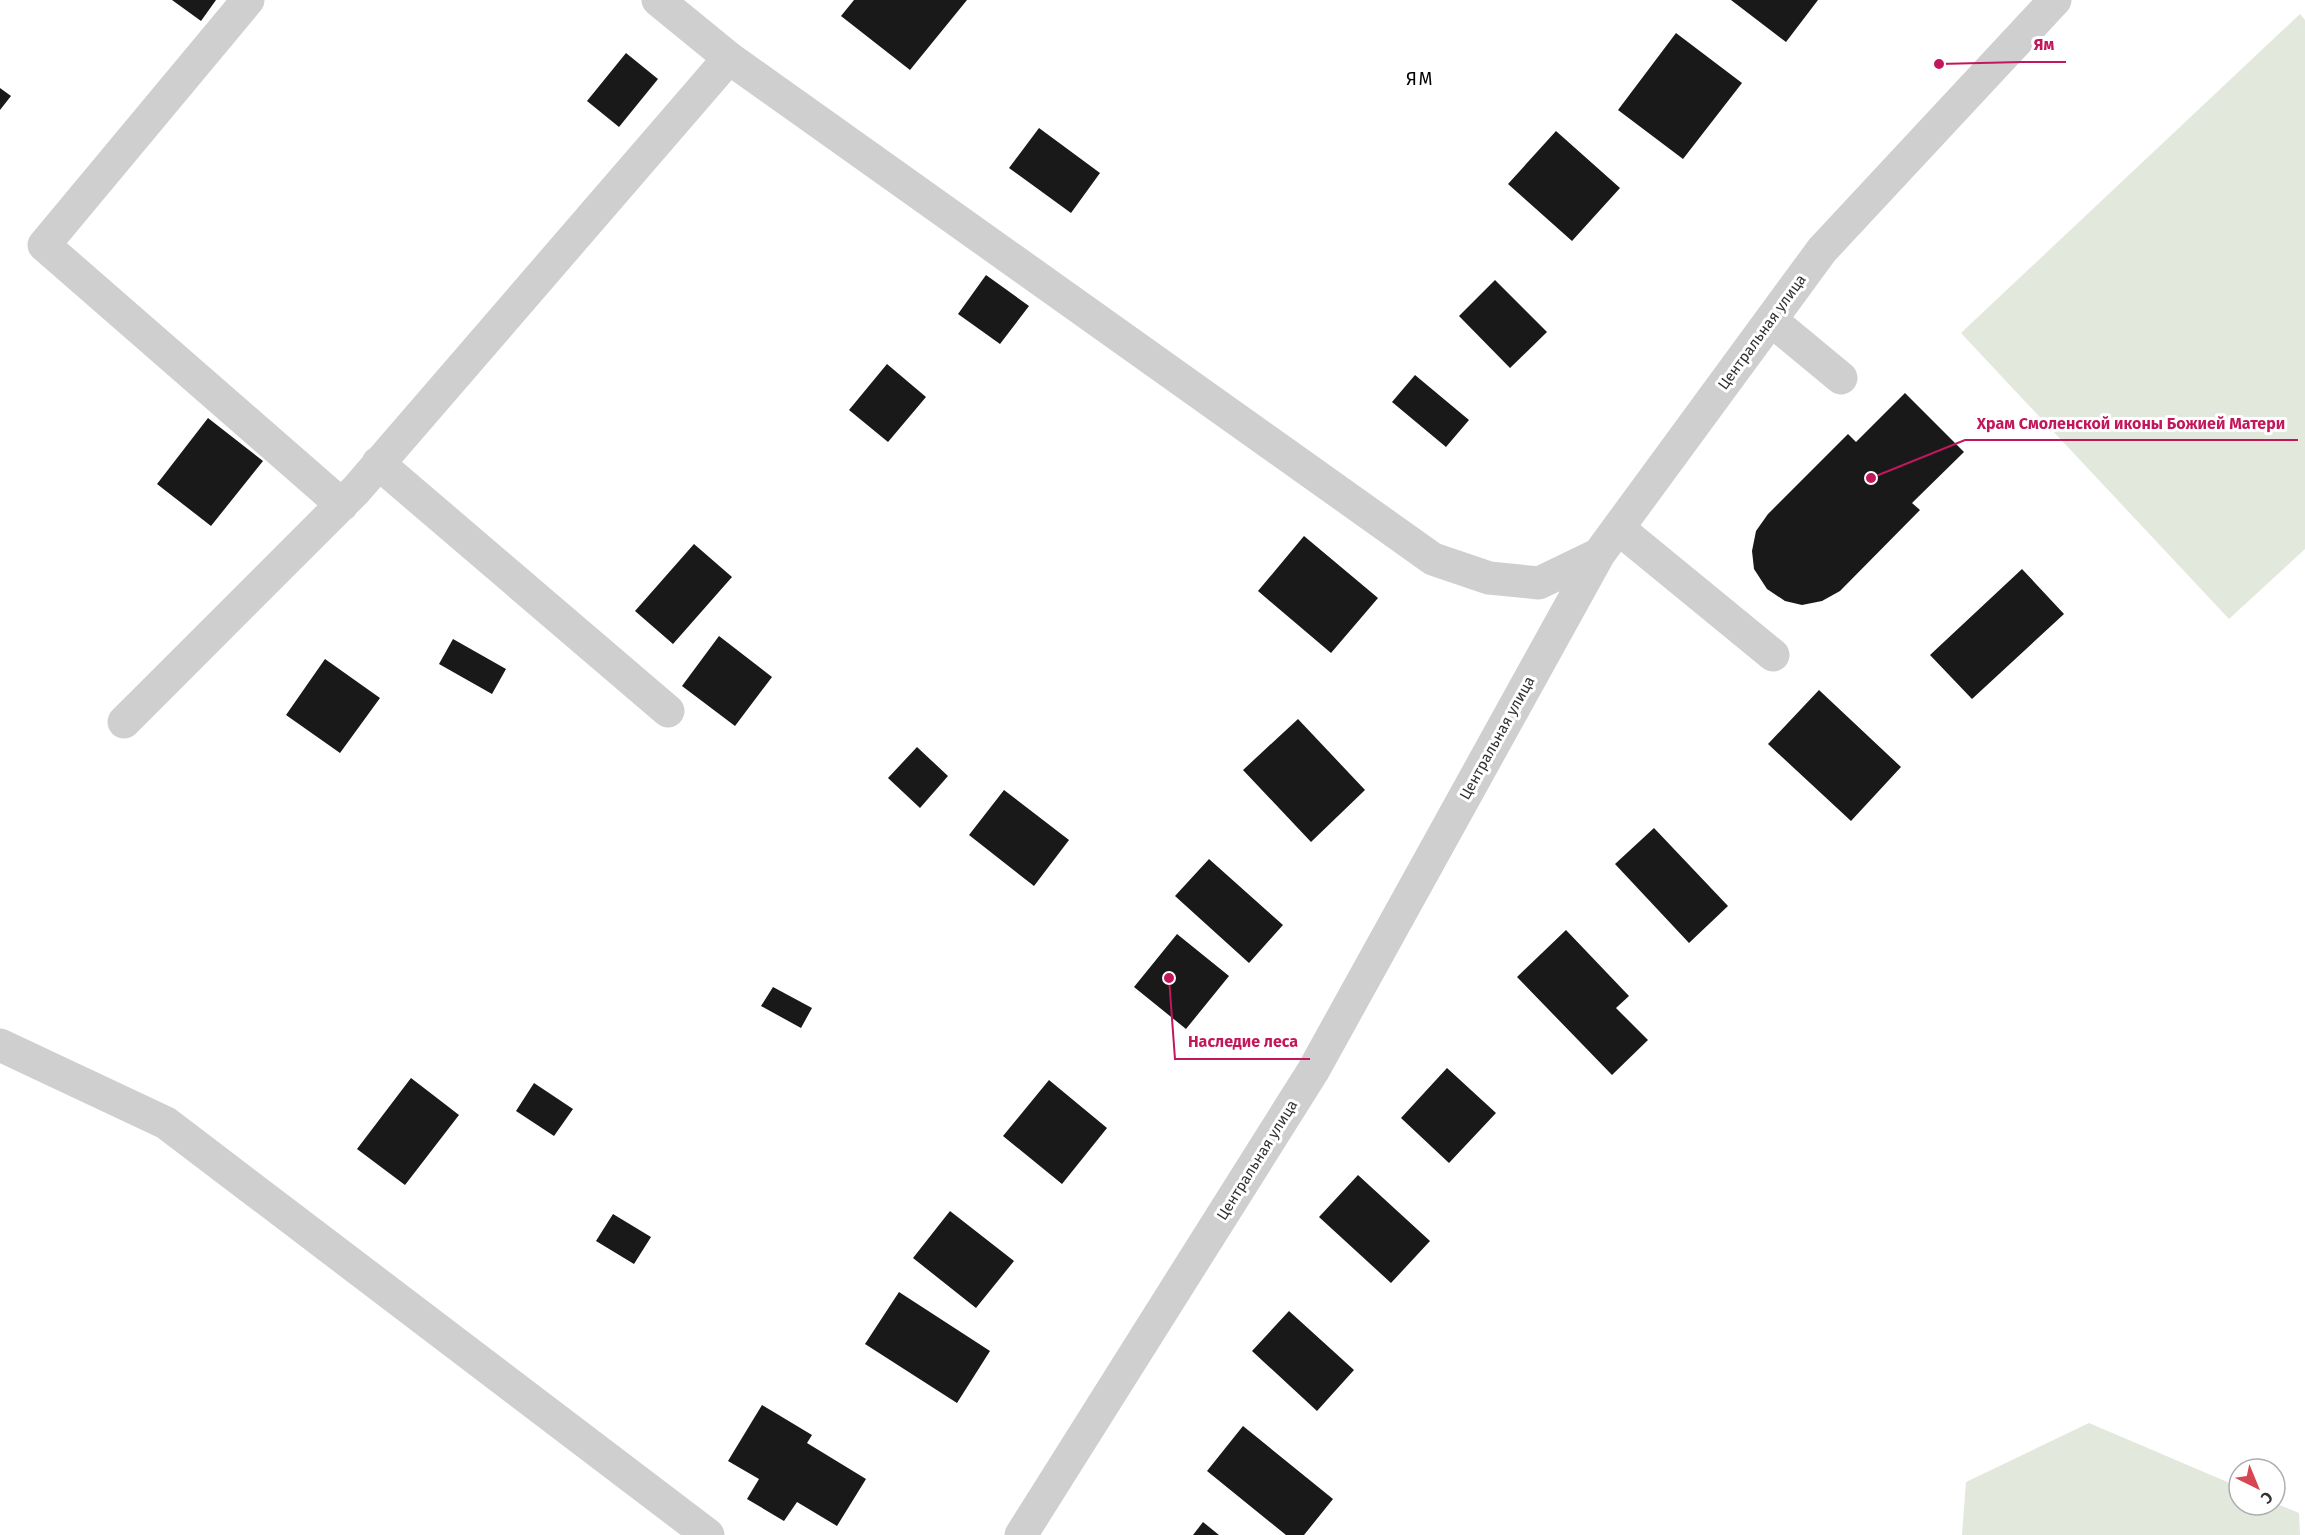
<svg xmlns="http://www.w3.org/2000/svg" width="2305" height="1535" font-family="'Fira Sans',sans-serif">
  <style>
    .green { fill: #e2e8dc }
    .building { fill: #191919 }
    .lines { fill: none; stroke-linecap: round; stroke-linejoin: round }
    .minor { stroke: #cfcfcf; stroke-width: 33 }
    .labels { text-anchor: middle; stroke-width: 6; stroke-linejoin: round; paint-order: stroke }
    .street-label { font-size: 15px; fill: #323232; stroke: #fff }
    .quarter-label { font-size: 18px; letter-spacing: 1.5px; fill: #000; stroke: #fff }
    .leader { fill: none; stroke: #c2185b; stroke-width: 2 }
    .callout-dot { fill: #c2185b; stroke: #fff; stroke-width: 2 }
    .callout-label { font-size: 16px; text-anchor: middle; font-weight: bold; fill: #c2185b; stroke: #fff; stroke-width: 6; stroke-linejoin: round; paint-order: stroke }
  </style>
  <rect width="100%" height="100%" fill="#fff"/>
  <path class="green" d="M2300,14L2305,20V549L2229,619L1961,333Z
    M2089,1423L2239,1487V1505L2275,1503L2299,1513L2300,1535H1962L1966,1482Z"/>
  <path class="building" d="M172,0H216L201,21Z
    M854,0H967L910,70L841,16Z
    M1731,0H1818L1786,42Z
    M1676,33L1742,83L1683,159L1618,110Z
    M626,53L658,79L619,127L587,101Z
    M0,88L11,96L0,110Z
    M1039,128L1100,173L1071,213L1009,168Z
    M1556,131L1620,188L1572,241L1508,184Z
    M986,275L1029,306L1000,344L958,314Z
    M1495,280L1547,332L1510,368L1459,316Z
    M887,364L926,397L888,442L849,410Z
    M1415,375L1469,420L1446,447L1392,402Z
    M1905,393L1964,452L1912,503L1920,510L1840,591L1822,601L1802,605L1785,601L1767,589L1754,569L1752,551L1756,531L1768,514L1848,434L1856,442Z
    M208,418L263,461L211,526L157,484Z
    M1304,536L1378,598L1331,653L1258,591Z
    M694,544L732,577L673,644L635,611Z
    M2022,569L2064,614L1972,699L1930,655Z
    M719,636L772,677L735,726L682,686Z
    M453,639L506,669L492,694L439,664Z
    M325,659L380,698L340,753L286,715Z
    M1819,690L1901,767L1851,821L1768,744Z
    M1298,719L1365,790L1311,842L1243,770Z
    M917,747L948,776L920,808L888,778Z
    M1004,790L1069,840L1034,886L969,835Z
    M1654,828L1728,906L1689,943L1615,864Z
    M1209,859L1283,925L1249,963L1175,896Z
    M1566,930L1629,996L1616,1008L1648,1040L1612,1075L1517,977Z
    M1177,934L1229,976L1186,1029L1134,987Z
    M773,987L812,1008L801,1028L761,1006Z
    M1447,1068L1496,1113L1449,1163L1401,1118Z
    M411,1078L459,1115L405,1185L357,1149Z
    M1049,1080L1107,1128L1062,1184L1003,1136Z
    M534,1083L573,1109L554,1136L516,1111Z
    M1358,1175L1430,1241L1391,1283L1319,1217Z
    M950,1211L1014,1261L976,1308L913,1258Z
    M613,1214L651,1237L634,1264L596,1241Z
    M899,1292L990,1351L957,1403L865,1344Z
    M1289,1311L1354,1370L1317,1411L1252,1351Z
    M762,1405L812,1435L807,1443L866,1479L837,1526L797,1502L784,1521L747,1499L759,1479L728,1461Z
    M1243,1426L1333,1499L1304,1535H1286L1207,1471Z
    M1203,1522L1219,1535H1193Z"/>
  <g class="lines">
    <path class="minor" d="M248,0L44,245L342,505
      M658,0L729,58L1433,559L1489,578L1539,583L1599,554
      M1771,320L1841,378
      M378,463L668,711
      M1618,528L1773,655
      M124,722L356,490L729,58
      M0,1045L166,1123L708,1535
      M1021,1535L1313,1071L1599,554L1822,250L2055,0"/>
  </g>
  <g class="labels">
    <g class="street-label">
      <text transform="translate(1762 332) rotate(-54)" y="5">Центральная улица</text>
      <text transform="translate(1497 738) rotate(-61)" y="5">Центральная улица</text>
      <text transform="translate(1257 1160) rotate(-58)" y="5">Центральная улица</text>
    </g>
    <g class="quarter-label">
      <text x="1420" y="85">ЯМ</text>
    </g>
  </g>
  <path class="leader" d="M1939 64L2022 62H2066M1871 478L1965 440H2298M1169 978L1175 1059H1310"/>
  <g class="callout-dot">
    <circle cx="1939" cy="64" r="6"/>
    <circle cx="1871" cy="478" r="6"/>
    <circle cx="1169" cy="978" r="6"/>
  </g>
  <g class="callout-label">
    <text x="2044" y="50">Ям</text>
    <text x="2131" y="429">Храм Смоленской иконы Божией Матери</text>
    <text x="1243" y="1047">Наследие леса</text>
  </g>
  <g transform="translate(2257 1487) rotate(137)"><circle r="28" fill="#ffffff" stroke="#adadad" stroke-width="1.5"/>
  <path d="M0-4.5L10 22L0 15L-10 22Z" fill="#d74653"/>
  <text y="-9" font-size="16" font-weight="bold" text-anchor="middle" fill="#323232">С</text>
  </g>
</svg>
